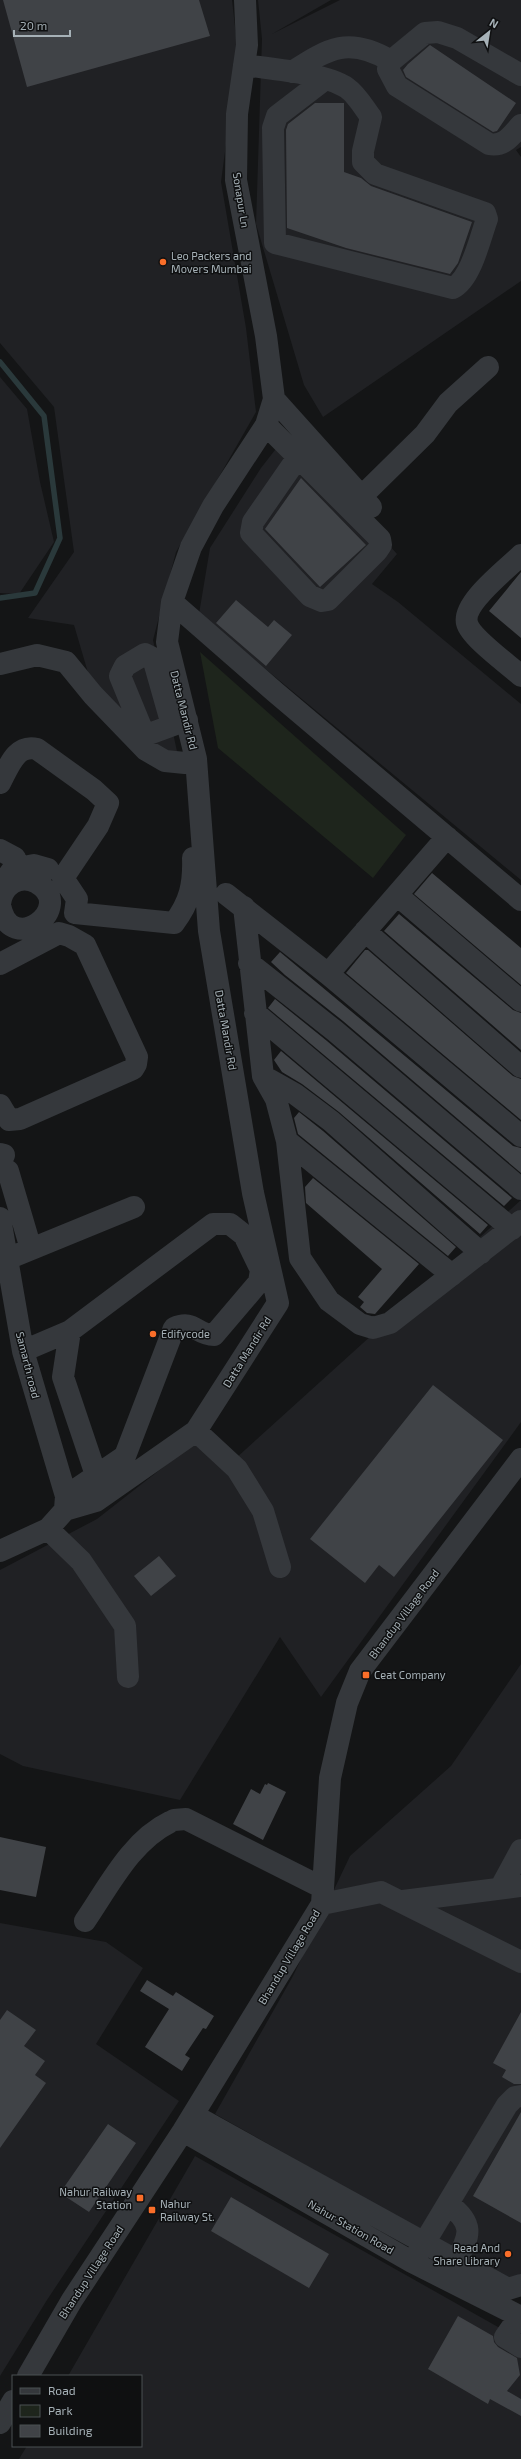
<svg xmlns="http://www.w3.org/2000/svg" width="521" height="2459" font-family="'Exo 2',sans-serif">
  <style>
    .built { fill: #202124 }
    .green { fill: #1e251c }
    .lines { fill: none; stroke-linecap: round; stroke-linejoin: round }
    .stream { stroke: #2a393b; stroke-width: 5.5 }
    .building { fill: #404347 }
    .minor { stroke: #35383c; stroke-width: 22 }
    .poi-dot { fill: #fa6e29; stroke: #0f1011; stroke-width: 1.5 }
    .labels { text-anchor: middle; stroke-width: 3; stroke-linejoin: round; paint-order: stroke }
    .street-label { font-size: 11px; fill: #a6b1b7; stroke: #0f1011 }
    .poi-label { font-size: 11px; fill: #a6b1b7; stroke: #0f1011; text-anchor: start }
  </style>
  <rect width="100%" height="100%" fill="#141516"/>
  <path class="built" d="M0,0H232L238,53L221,182L246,328L256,412L176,552L153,640L178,756L159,755L94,693L74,625L28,618L74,552L54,407L0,343Z
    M258,0H331L272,34L340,0H521V147L516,150L521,157V281L323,417L304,385L256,224L262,39Z
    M0,377L27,409L40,482L54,542L19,594L0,593Z
    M290,433L397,554L372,584L398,602L521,704V880L199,614L210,548L261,468L282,441Z
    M521,1200V1422L321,1697L280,1637L180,1800L23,1766L0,1754V1570L97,1519L203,1436L235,1459Z
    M521,1664V2280L515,2283L215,2114L293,1976L350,1856L451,1766Z
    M0,1923L106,1942L143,1968L96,2044L179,2101L47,2300L0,2376Z
    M195,2156L521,2340V2459H19L27,2446H141V2376H68Z"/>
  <path class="green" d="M200,652L406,835L373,878L218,748Z"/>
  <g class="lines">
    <path class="stream" d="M0,362L44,416L60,538L35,593L0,598"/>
  </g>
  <path class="building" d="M3,0H199L210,36L27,87Z
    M430,45L516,103L497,131L493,132L406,77L403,70L408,64Z
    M315,103H344V172L361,178L371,186L472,222L458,263L450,274L346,248L287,228L286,130L288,124Z
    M301,478L366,545L320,587L265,529Z
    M521,572V638L489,611Z
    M236,600L268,627L274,620L292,635L266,666L216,623Z
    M432,873L521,948V985L414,894Z
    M399,914L513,1010L521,1013V1050L384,931Z
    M365,950H368L513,1076L521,1079V1120L346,973Z
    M280,952L513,1146L521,1148V1173L343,1021L285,975L271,962Z
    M275,999L327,1041L512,1198L504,1206L268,1008Z
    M281,1051L488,1225L480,1234L339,1112L302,1084L282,1072L274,1060Z
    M299,1112L323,1131L456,1247L448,1256L298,1134L294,1118Z
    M313,1178L419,1264L375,1314L367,1313L360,1307L364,1302L358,1297L382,1269L306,1203L305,1187Z
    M433,1385L503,1440L394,1577L379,1565L365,1583L310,1539Z
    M159,1556L176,1576L151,1596L134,1576Z
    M268,1783L286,1792L263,1840L233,1824L251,1789L260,1794L265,1784L267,1785Z
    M0,1837L46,1847L36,1897L0,1890Z
    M147,1980L173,1996L176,1992L214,2016L206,2029L203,2028L185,2055L190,2058L182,2071L145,2047L169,2009L140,1991Z
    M7,2010L36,2030L24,2046L45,2061L35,2075L46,2083L0,2148V2020Z
    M521,2012V2084H514L502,2077L506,2070L493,2063Z
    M521,2112V2223L473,2196Z
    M108,2124L136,2143L89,2212L60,2193Z
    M231,2197L329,2254L309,2288L211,2231Z
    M458,2316L493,2336L494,2342L498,2347L517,2358L520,2375L507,2391L521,2399V2416L490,2399L488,2404L428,2369Z"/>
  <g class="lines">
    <path class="minor" d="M244,65C271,69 325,73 347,88C357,95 364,108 371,117L363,151V162L375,174L485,213L487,219C480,238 471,279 453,288L275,243L273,128L277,116L324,80
      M292,72C329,48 349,36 391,61
      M521,75L457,38L438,32L425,33L391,61L388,69L397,86L489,144C504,147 511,136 521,125
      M274,399L371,507
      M266,425L380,539L381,545L377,551L328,600L322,601L310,596L251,533L253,522L298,457
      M361,497L425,434L448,403L488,367
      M521,555C507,569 462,603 467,623C470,637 509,665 521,676
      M172,602L275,692L521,900
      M0,664L37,655L66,662L93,695L146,750L165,761L185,763L196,759
      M172,725L153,658L145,654L125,666L120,676L143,732L149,734L187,720
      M0,783C9,766 16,744 37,749L94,790L108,803L98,826L63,878L77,899L75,913L174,923C190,902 194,884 193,858
      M0,850L15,858L13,869L0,887
      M13,869L34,865L48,869
      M226,894L328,974L521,1136
      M397,895L521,1001
      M0,904C2,886 19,873 37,883C78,907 10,959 0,905
      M244,907L263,1076L276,1099L287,1141L300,1258L329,1301L360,1324L373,1328L390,1323L521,1221
      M365,931L521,1067
      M249,963L335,1031L521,1189
      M0,964L59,933L69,936L85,945L137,1057L136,1064L133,1069L20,1119L9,1120L0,1105
      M328,974L447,837
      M255,1013L512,1229
      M263,1076L295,1094L331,1121L481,1253
      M287,1141L452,1275
      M0,1154L4,1155
      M8,1171L31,1249
      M0,1218L23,1351L66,1496L65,1509
      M7,1259L134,1207
      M70,1331L63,1377L96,1475
      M23,1351L70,1331L213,1224H230L244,1235L261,1270L259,1282L214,1335C196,1335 194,1319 174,1328L125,1456L66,1496
      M196,1431L237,1469L263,1511L280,1567
      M48,1529L81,1561L125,1626L128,1677
      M0,1551L48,1529L65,1510L96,1501L196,1431L278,1303L253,1193L209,931L196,759L167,642L172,602L191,547L213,506L266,425L274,399L266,336L236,180L237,114L247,45L245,0
      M174,1820L186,1819L323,1888
      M501,1887L521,1850
      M403,1901L521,1886
      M322,1904L381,1892L521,1962
      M85,1921C109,1886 131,1841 170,1822
      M193,2115L508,2289L521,2285
      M183,2131L412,2262L521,2317
      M448,2204C474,2223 471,2235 456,2261
      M417,2255L507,2105L515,2097L521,2096
      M519,2317L505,2337L521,2347
      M28,2376L72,2300L183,2131L322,1904L330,1778L347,1703L360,1671L521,1459
      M0,2423L13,2401"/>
  </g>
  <g class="poi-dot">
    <circle cx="163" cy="262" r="4"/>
    <circle cx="153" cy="1334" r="4"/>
    <rect x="362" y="1671" width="8" height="8" rx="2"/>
    <rect x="136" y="2194" width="8" height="8" rx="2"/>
    <rect x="148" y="2206" width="8" height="8" rx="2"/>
    <circle cx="508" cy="2254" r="4"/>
  </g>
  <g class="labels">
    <g class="street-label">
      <text transform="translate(241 200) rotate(81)" y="4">Sonapur Ln</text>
      <text transform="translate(184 710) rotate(76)" y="4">Datta Mandir Rd</text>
      <text transform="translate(226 1030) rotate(80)" y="4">Datta Mandir Rd</text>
      <text transform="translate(247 1352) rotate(-58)" y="4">Datta Mandir Rd</text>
      <text transform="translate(28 1365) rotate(76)" y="4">Samarth road</text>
      <text transform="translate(404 1614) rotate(-53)" y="4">Bhandup Village Road</text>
      <text transform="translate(289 1957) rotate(-59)" y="4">Bhandup Village Road</text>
      <text transform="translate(351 2227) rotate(30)" y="4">Nahur Station Road</text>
      <text transform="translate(91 2272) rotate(-57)" y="4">Bhandup Village Road</text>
    </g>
    <g class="poi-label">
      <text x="171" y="260">Leo Packers and<tspan x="171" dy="13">Movers Mumbai</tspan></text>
      <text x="161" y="1338">Edifycode</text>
      <text x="374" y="1679">Ceat Company</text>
      <text x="132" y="2196" text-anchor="end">Nahur Railway<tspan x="132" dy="13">Station</tspan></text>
      <text x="160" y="2208">Nahur<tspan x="160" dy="13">Railway St.</tspan></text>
      <text x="500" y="2252" text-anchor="end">Read And<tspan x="500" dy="13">Share Library</tspan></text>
    </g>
  </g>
  <rect x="12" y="2375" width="130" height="72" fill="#0f1011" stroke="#4b5053"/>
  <rect x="20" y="2388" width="20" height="6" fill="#35383c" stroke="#4b5053"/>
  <text x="48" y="2395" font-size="12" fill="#a6b1b7">Road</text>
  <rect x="20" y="2405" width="20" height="12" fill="#1e251c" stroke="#4b5053"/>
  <text x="48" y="2415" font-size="12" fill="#a6b1b7">Park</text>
  <rect x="20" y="2425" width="20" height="12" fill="#404347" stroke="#4b5053"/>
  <text x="48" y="2435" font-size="12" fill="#a6b1b7">Building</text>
  <g transform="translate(489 32) rotate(30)" stroke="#0f1011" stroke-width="3" paint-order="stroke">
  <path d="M0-3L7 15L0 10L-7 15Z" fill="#a6b1b7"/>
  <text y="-6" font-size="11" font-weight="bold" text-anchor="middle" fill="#a6b1b7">N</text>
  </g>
  <path d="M14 30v6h56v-6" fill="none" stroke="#a6b1b7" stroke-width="2"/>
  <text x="20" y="30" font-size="12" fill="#a6b1b7" stroke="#0f1011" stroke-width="3" paint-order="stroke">20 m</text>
</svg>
